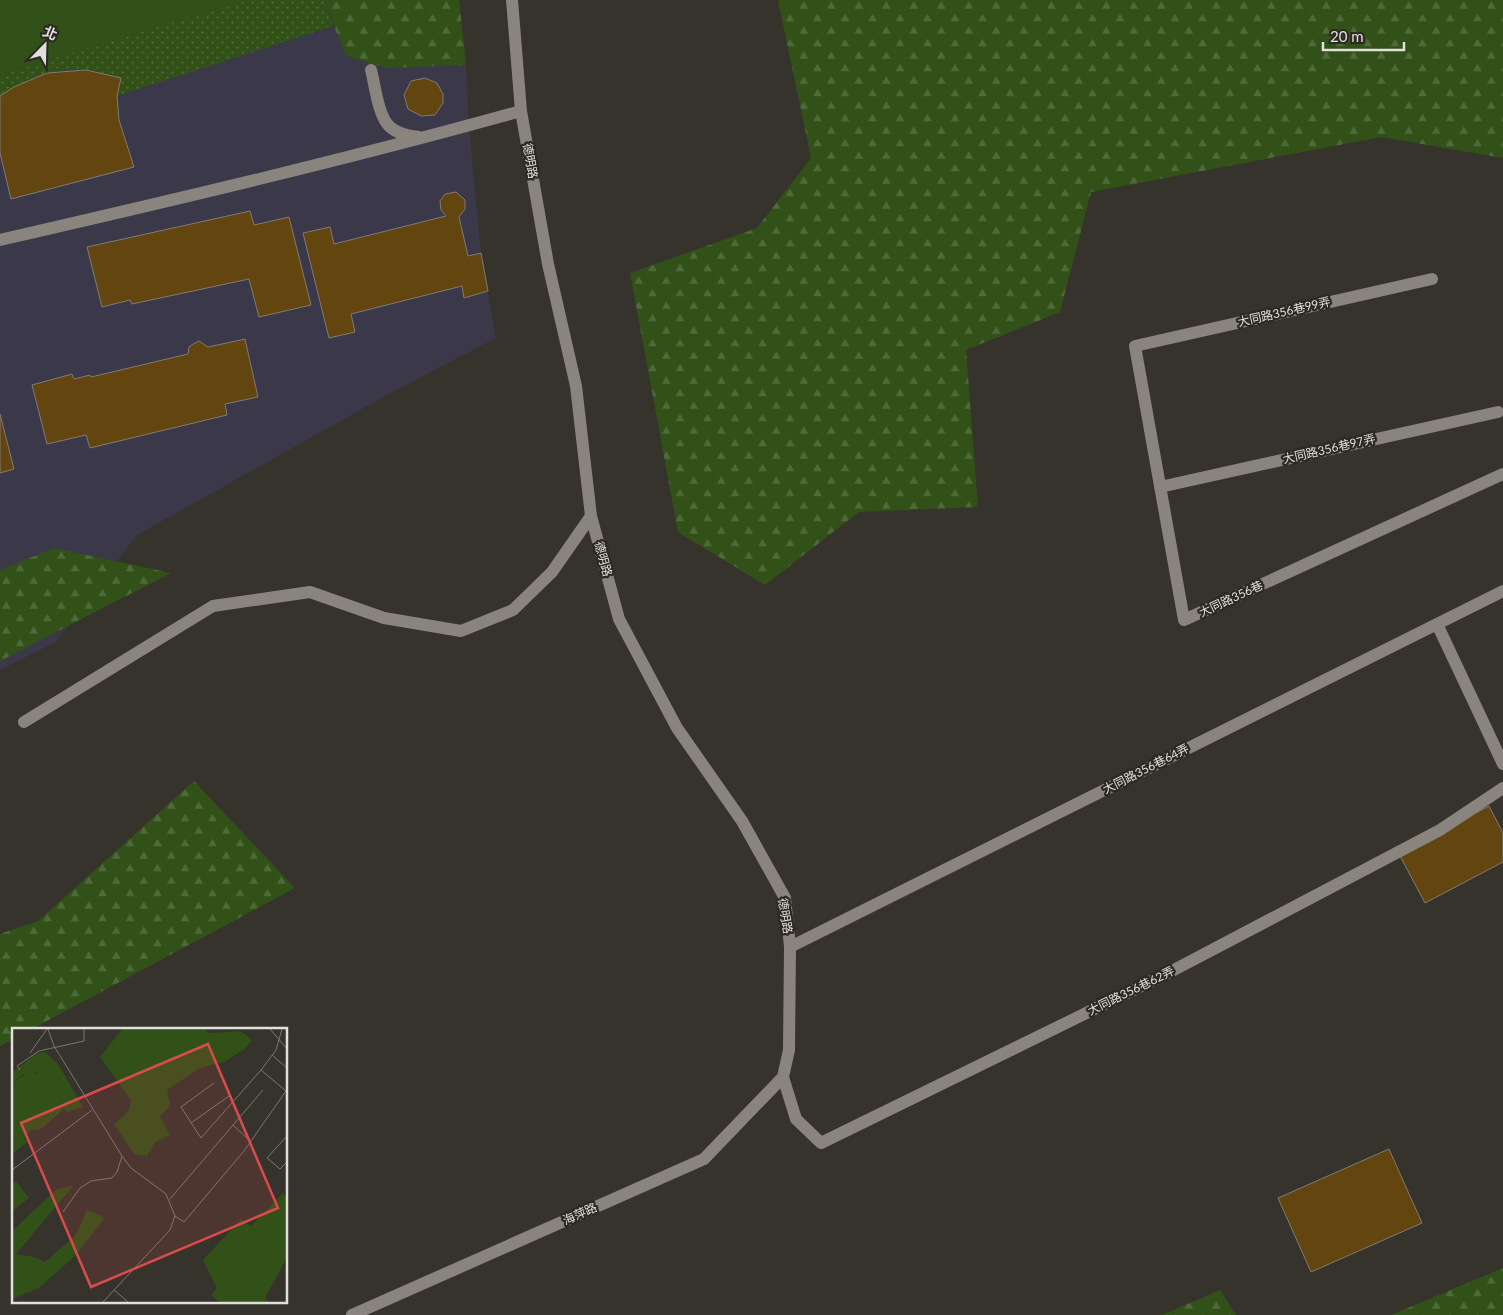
<svg xmlns="http://www.w3.org/2000/svg" width="1503" height="1315" font-family="Lato,'Noto Sans TC',sans-serif">
  <style>
    .education { fill: #3a3849 }
    .grass { fill: url(#grass-dots) }
    .forest { fill: url(#forest-firs) }
    .garden { fill: #315118 }
    .building { fill: #634510; stroke: #807b75 }
    .lines { fill: none; stroke-linecap: round; stroke-linejoin: round }
    .minor { stroke: #89847d; stroke-width: 12 }
    .labels { text-anchor: middle; stroke-width: 4.5; stroke-linejoin: round; paint-order: stroke }
    .street-label { font-size: 12px; fill: #e1dfdb; stroke: #2c2822 }
    .inset-road { fill: none; stroke: #7a7772; stroke-width: 1 }
    .view { fill: #d84d4c; fill-opacity: 0.15; stroke: #d84d4c; stroke-width: 2.5 }
    .inset-edge { fill: none; stroke: #e1dfdb; stroke-width: 2.5 }
  </style>
  <defs>
    <pattern id="grass-dots" width="8" height="8" patternUnits="userSpaceOnUse" patternTransform="scale(1.25)"><rect width="8" height="8" fill="#315118"/><path d="M2 2h.1M6 6h.1" fill="none" stroke="#4f6a39" stroke-width="1.8" stroke-linecap="round"/></pattern>
    <pattern id="forest-firs" width="22" height="20" patternUnits="userSpaceOnUse" patternTransform="scale(1.25)"><rect width="22" height="20" fill="#315118"/><path d="M5 1l3.5 6h-7zM16 11l3.5 6h-7z" fill="#4f6a39"/></pattern>
  </defs>
  <rect width="100%" height="100%" fill="#36322c"/>
  <path class="education" d="M0,0H459L466,65L469,126L481,253L496,338L396,390L137,535L56,642L0,670Z"/>
  <path class="grass" d="M247,0H340L325,4L333,26L117,96L121,78C109,75 97,71 86,70C53,68 27,78 0,96V74Z"/>
  <path class="forest" d="M340,0H459L466,65L387,68L346,56L325,3Z
    M778,0H1503V158L1381,137L1091,192L1060,312L966,350L978,507L859,512L765,585L678,532L630,273L757,228L811,158Z
    M54,548L171,573L0,661V570Z
    M194,781L295,888L32,1029H14V1039L0,1046V934L38,921Z
    M1503,1268V1315H1391Z
    M1220,1290L1236,1315H1162Z"/>
  <path class="garden" d="M0,0H247L0,74Z"/>
  <path class="building" d="M86,70L121,78L117,96L119,120L134,167L11,199L0,153V96L14,87L47,73Z
    M425,78L437,83L443,94V103L435,115L421,116L408,109L404,95L411,81Z
    M456,192L465,200V209L459,217L468,256L481,253L488,291L464,298L462,286L351,314L355,332L329,338L303,233L330,227L334,244L446,216L441,210L440,201L445,194Z
    M250,211L254,225L289,217L311,305L259,317L249,279L132,304L130,300L102,307L87,247Z
    M245,339L258,397L225,404L227,415L90,448L86,435L47,444L32,385L72,374L74,379L90,375L91,377L188,354L189,347L193,344L199,341L208,347Z
    M0,414L14,469L0,473Z
    M1489,806L1503,833V862L1425,903L1399,854Z
    M1389,1149L1422,1223L1311,1272L1278,1198Z"/>
  <g class="lines">
    <path class="minor" d="M371,70C375,85 378,115 389,126C397,134 409,136 419,137
      M0,240C174,200 349,159 521,111
      M1432,279L1135,346L1184,620L1503,474
      M1160,487L1498,412
      M1437,624L1503,764
      M24,722L213,606L310,592L384,618L461,631L513,610L552,572L591,516
      M790,947L1503,591
      M783,1077L796,1119L821,1143L1170,972L1440,830L1503,788
      M352,1315L704,1159L783,1077L789,1050L790,947L785,898L742,821L677,728L619,619L591,516L576,386L548,264L521,111L512,0"/>
  </g>
  <g class="labels">
    <g class="street-label">
      <text transform="translate(530 161) rotate(80)" y="4">德明路</text>
      <text transform="translate(1284 312) rotate(-13)" y="4">大同路356巷99弄</text>
      <text transform="translate(1329 449) rotate(-13)" y="4">大同路356巷97弄</text>
      <text transform="translate(603 559) rotate(75)" y="4">德明路</text>
      <text transform="translate(1231 599) rotate(-25)" y="4">大同路356巷</text>
      <text transform="translate(1146 769) rotate(-27)" y="4">大同路356巷64弄</text>
      <text transform="translate(785 916) rotate(81)" y="4">德明路</text>
      <text transform="translate(1131 991) rotate(-26)" y="4">大同路356巷62弄</text>
      <text transform="translate(580 1214) rotate(-24)" y="4">海萍路</text>
    </g>
  </g>
  <g transform="translate(12 1028)">
    <rect width="275" height="275" fill="#36322c"/>
    <path d="M22,32L44,55L52,81L29,101L19,102L12,111L16,113L0,126V116L49,75H44L24,44L11,46L0,55V50Z" fill="#315118"/>
    <path d="M110,1H191L197,5L229,3L240,12L233,21L212,34L188,40L155,62L158,78L148,88L158,107L143,114L135,128L122,126L102,96L116,84L119,72L88,29ZM33,24L46,36L71,79L55,84L52,81L44,55L22,32L0,50V45L24,26ZM61,158L4,226L23,229L33,234L63,208L75,182L93,190L63,228L27,260L0,271V203L45,161ZM271,165L275,169V229L253,270L257,274H207L199,267L205,260L191,232L229,191L239,198Z" fill="#315118"/>
    <path d="M18,43L35,50L43,62L44,74L49,75L0,116V55ZM4,153L17,170L0,183V156Z" fill="#315118"/>
    <path class="inset-road" d="M36,1L42,18L110,128L119,140L154,166L163,188M258,1L275,21M18,25L35,1M260,27L275,40M8,42L5,38L27,23L72,13V1M202,55L169,79L189,110L249,42L264,22L270,1M179,95L217,68M221,97L238,113M275,108L255,130L268,141L275,134M0,142L80,82M158,171L251,62M51,184L68,160L79,153L100,150L105,144L110,128M163,188L172,194L232,123L274,63L249,42M102,262L116,274M91,274L158,202L163,188"/>
    <path class="view" d="M196,16L266,180L79,259L9,95Z"/>
    <rect width="275" height="275" class="inset-edge"/>
  </g>
  <g transform="translate(45 45) rotate(23)" stroke="#2c2822" stroke-width="4" paint-order="stroke">
  <path d="M0-4L9 19L0 12L-9 19Z" fill="#e1dfdb"/>
  <text y="-8" font-size="14" font-weight="bold" text-anchor="middle" fill="#e1dfdb">北</text>
  </g>
  <path d="M1323 42v8h81v-8" fill="none" stroke="#e1dfdb" stroke-width="2.5"/>
  <text x="1330" y="42" font-size="15" fill="#e1dfdb" stroke="#2c2822" stroke-width="4" paint-order="stroke">20 m</text>
</svg>
